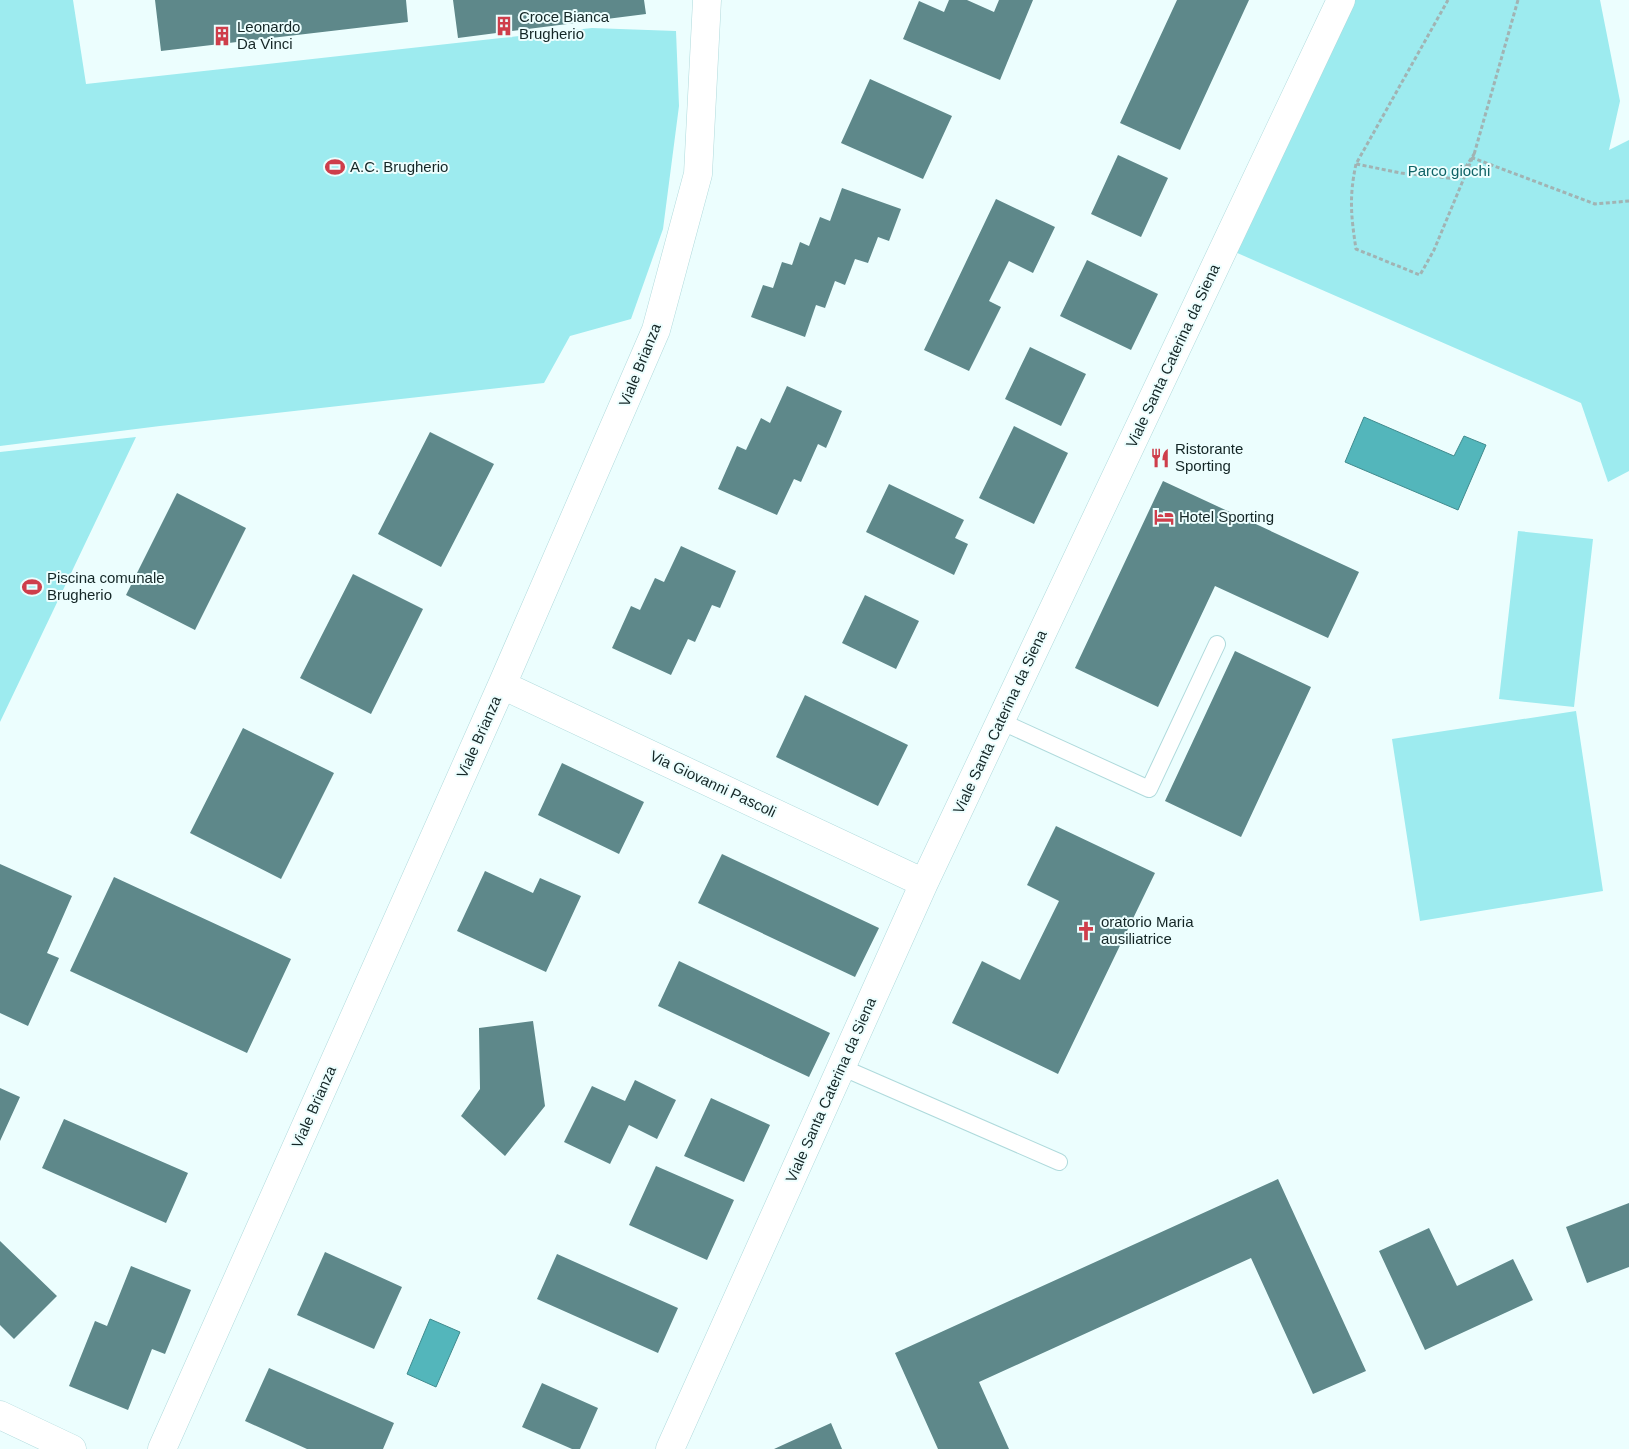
<svg xmlns="http://www.w3.org/2000/svg" width="1629" height="1449" font-family="Arial,sans-serif">
  <style>
    .green { fill: #9debef }
    .water { fill: #53b6bb; stroke: #408b8e }
    .building { fill: #5e888a }
    .lines { fill: none; stroke-linecap: round; stroke-linejoin: round }
    .service-casing { stroke: #afdadc; stroke-width: 18 }
    .minor-casing { stroke: #afdadc; stroke-width: 29 }
    .path { stroke: #a1b3b3; stroke-width: 3; stroke-dasharray: 4 2.5; stroke-linecap: butt }
    .service { stroke: #fff; stroke-width: 16 }
    .minor { stroke: #fff; stroke-width: 28 }
    .labels { text-anchor: middle; stroke-width: 4; stroke-linejoin: round; paint-order: stroke }
    .poi-label { font-size: 15px; fill: #142626; stroke: #ecfefe; text-anchor: start }
    .park-label { font-size: 15px; fill: #0f6366; stroke: #ecfefe }
    .street-label { font-size: 15px; fill: #142626; stroke: #ecfefe }
  </style>
  <rect width="100%" height="100%" fill="#ecfefe"/>
  <path class="green" d="M0,0H73L86,84L592,28L676,31L679,106L663,229L631,319L570,336L544,383L160,426L0,446Z
    M1352,0H1600L1620,101L1609,150L1629,140V471L1608,482L1581,403L1235,252Z
    M136,437L0,722V452Z
    M1518,531L1593,539L1574,707L1499,699Z
    M1576,711L1603,891L1420,921L1392,739Z"/>
  <path class="water" d="M1364,417L1454,456L1464,436L1486,445L1458,510L1345,462Z
    M430,1319L460,1332L436,1387L407,1374Z"/>
  <path class="building" d="M155,0H406L408,22L161,51Z
    M453,0H644L646,14L458,38Z
    M949,0H967L994,12L999,0H1033L1000,80L903,39L919,1L944,12Z
    M1177,0H1249L1180,150L1120,123Z
    M870,79L952,116L923,179L841,143Z
    M1118,155L1168,178L1141,237L1091,214Z
    M842,188L901,209L889,241L878,237L868,263L855,259L845,285L835,281L825,308L816,305L805,337L751,317L763,285L773,288L782,262L792,265L800,242L809,246L820,217L830,221Z
    M996,199L1055,227L1033,273L1009,261L989,301L1001,307L969,371L924,350Z
    M1087,260L1158,294L1131,350L1060,316Z
    M1030,347L1086,374L1061,426L1005,399Z
    M787,386L842,411L826,448L818,444L801,482L794,479L777,515L718,489L737,446L746,450L761,418L770,423Z
    M1014,426L1068,453L1034,524L979,498Z
    M430,432L494,464L441,567L378,534Z
    M1163,481L1359,572L1328,638L1215,586L1158,707L1075,668Z
    M889,484L964,520L955,538L968,544L954,575L866,532Z
    M177,493L246,528L195,630L126,595Z
    M681,546L736,571L720,608L712,605L695,642L688,639L671,675L612,648L631,606L640,610L655,578L664,582Z
    M353,574L423,609L371,714L300,678Z
    M865,595L919,621L896,669L842,643Z
    M1235,651L1311,687L1241,837L1165,801Z
    M805,695L908,745L878,806L776,757Z
    M243,728L334,773L281,879L190,833Z
    M562,763L644,802L619,854L538,815Z
    M1056,826L1155,873L1058,1074L952,1023L982,961L1020,980L1059,901L1027,885Z
    M722,854L879,928L855,977L698,903Z
    M0,864L72,896L47,953L59,958L28,1026L0,1013Z
    M485,871L533,893L540,878L581,896L546,972L457,931Z
    M114,877L291,959L247,1053L70,971Z
    M679,961L830,1033L809,1077L658,1006Z
    M533,1021L545,1106L505,1156L461,1116L480,1089L479,1028Z
    M635,1080L676,1100L657,1139L629,1125L610,1164L564,1142L592,1086L625,1101Z
    M0,1088L20,1097L0,1141Z
    M711,1098L770,1125L744,1182L684,1156Z
    M64,1119L188,1173L166,1223L42,1168Z
    M656,1166L734,1200L707,1260L629,1225Z
    M1278,1179L1366,1371L1313,1394L1251,1258L979,1382L1009,1449H938L895,1353Z
    M1629,1203V1267L1587,1283L1566,1227Z
    M1429,1228L1457,1286L1513,1259L1533,1300L1425,1350L1379,1251Z
    M0,1241L57,1296L14,1339L0,1325Z
    M325,1252L402,1287L374,1349L297,1315Z
    M557,1254L678,1308L658,1353L537,1299Z
    M131,1266L191,1290L165,1354L152,1349L128,1410L69,1386L95,1321L107,1326Z
    M269,1368L394,1423L383,1449H307L245,1421Z
    M542,1383L598,1408L580,1449H572L522,1427Z
    M831,1423L842,1449H774Z"/>
  <g class="lines">
    <defs>
      <path id="service" d="M1000,721L1149,789L1217,644
        M841,1067L1059,1162"/>
      <path id="minor" d="M502,685L924,883
        M0,1415L72,1449
        M162,1449L502,685L656,330L698,174L707,0
        M670,1449L924,883L1341,0"/>
    </defs>
    <use href="#service" class="service-casing"/>
    <use href="#minor" class="minor-casing"/>
    <path class="path" d="M1518,0L1473,158L1595,204L1629,201
      M1356,164C1349,197 1351,216 1356,249L1420,275L1434,250L1474,154L1458,179L1401,173L1356,164L1448,0"/>
    <use href="#service" class="service"/>
    <use href="#minor" class="minor"/>
  </g>
  <defs>
    <symbol id="building-bare" viewBox="-9 -9 18 18"><path d="M-4-6H4V6H1V3H-1V6H-4ZM-2.5-4.3h1.7v1.8h-1.7ZM.8-4.3h1.7v1.8H.8ZM-2.5-1h1.7V.8h-1.7ZM.8-1h1.7V.8H.8Z" fill="#ce3e4b" stroke="#ecfefe" stroke-width="2.5" paint-order="stroke"/></symbol>
    <symbol id="stadium-bare" viewBox="-9 -9 18 18"><path d="M0-5a6.5 5 0 1 0 0 10a6.5 5 0 1 0 0-10ZM-3.5-1.8h7v3.6h-7Z" fill="#ce3e4b" stroke="#ecfefe" stroke-width="2.5" paint-order="stroke"/></symbol>
    <symbol id="restaurant-bare" viewBox="-9 -9 18 18"><path d="M-5-6h1v4h1v-4h1v4h1v-4h1v5L-1.5 .5V6h-2V.5L-5-1ZM5-6V6H3V1.5H1.5Q1.5-4 5-6Z" fill="#ce3e4b" stroke="#ecfefe" stroke-width="2.5" paint-order="stroke"/></symbol>
    <symbol id="hotel-bare" viewBox="-9 -9 18 18"><path d="M-6-4.5h1.5V1H6V5H4.5V3h-9V5H-6ZM-4 0a1.8 1.8 0 1 1 3.6 0ZM.5 0V-2.5h3Q6-2.5 6 0Z" fill="#ce3e4b" stroke="#ecfefe" stroke-width="2.5" paint-order="stroke"/></symbol>
    <symbol id="church-bare" viewBox="-9 -9 18 18"><path d="M-1.2-6h2.4v3.5h3.3v2.4h-3.3V6h-2.4V-.1h-3.3v-2.4h3.3Z" fill="#ce3e4b" stroke="#ecfefe" stroke-width="2.5" paint-order="stroke"/></symbol>
  </defs>
  <g fill-rule="evenodd">
    <use href="#building-bare" x="490" y="12" width="28" height="28"/>
    <use href="#building-bare" x="208" y="22" width="28" height="28"/>
    <use href="#stadium-bare" x="321" y="153" width="28" height="28"/>
    <use href="#restaurant-bare" x="1146" y="444" width="28" height="28"/>
    <use href="#hotel-bare" x="1150" y="503" width="28" height="28"/>
    <use href="#stadium-bare" x="18" y="573" width="28" height="28"/>
    <use href="#church-bare" x="1072" y="917" width="28" height="28"/>
  </g>
  <g class="labels">
    <g class="poi-label">
      <text x="519" y="22">Croce Bianca<tspan x="519" dy="17">Brugherio</tspan></text>
      <text x="237" y="32">Leonardo<tspan x="237" dy="17">Da Vinci</tspan></text>
      <text x="350" y="172">A.C. Brugherio</text>
      <text x="1175" y="454">Ristorante<tspan x="1175" dy="17">Sporting</tspan></text>
      <text x="1179" y="522">Hotel Sporting</text>
      <text x="47" y="583">Piscina comunale<tspan x="47" dy="17">Brugherio</tspan></text>
      <text x="1101" y="927">oratorio Maria<tspan x="1101" dy="17">ausiliatrice</tspan></text>
    </g>
    <g class="park-label">
      <text x="1449" y="176">Parco giochi</text>
    </g>
    <g class="street-label">
      <text transform="translate(1173 356) rotate(-65)" y="5">Viale Santa Caterina da Siena</text>
      <text transform="translate(640 365) rotate(-68)" y="5">Viale Brianza</text>
      <text transform="translate(1000 722) rotate(-65)" y="5">Viale Santa Caterina da Siena</text>
      <text transform="translate(479 737) rotate(-66)" y="5">Viale Brianza</text>
      <text transform="translate(713 784) rotate(25)" y="5">Via Giovanni Pascoli</text>
      <text transform="translate(831 1090) rotate(-66)" y="5">Viale Santa Caterina da Siena</text>
      <text transform="translate(314 1107) rotate(-66)" y="5">Viale Brianza</text>
    </g>
  </g>
</svg>
